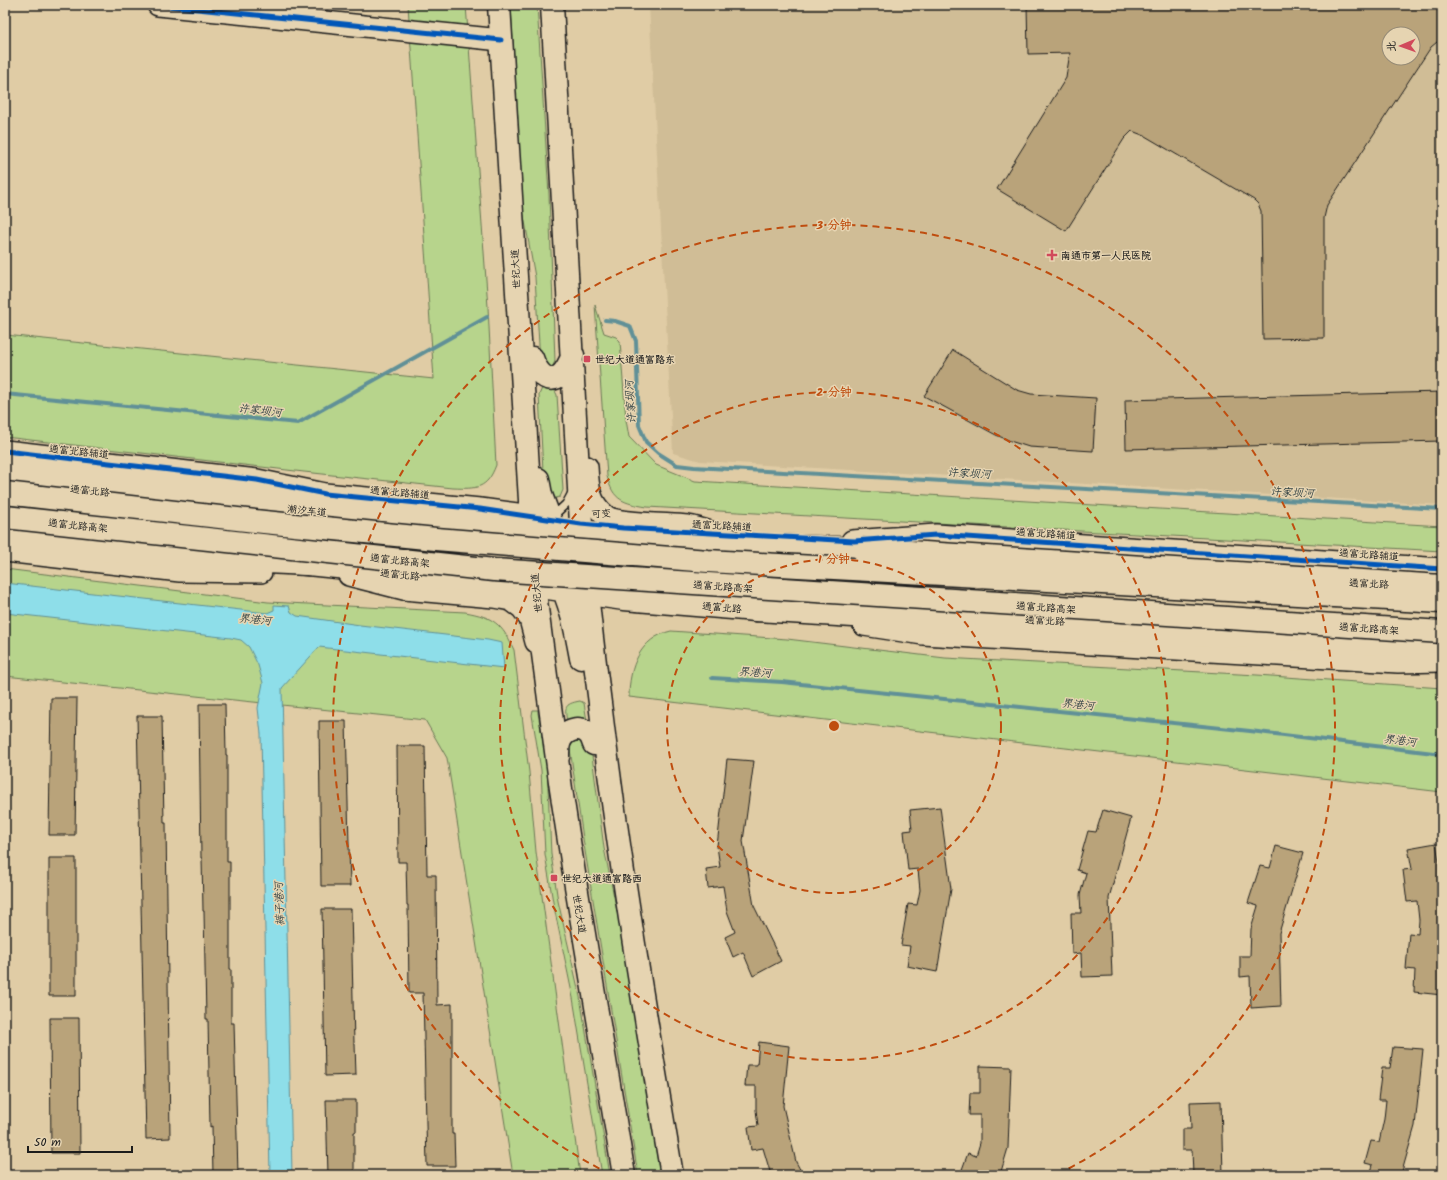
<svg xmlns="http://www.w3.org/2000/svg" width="1447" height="1180" font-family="Kalam,'LXGW WenKai TC',sans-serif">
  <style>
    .built { fill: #d0bd96; fill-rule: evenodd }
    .green { fill: #b7d48c; stroke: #6a7854 }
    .water { fill: #8edee9; stroke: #609097 }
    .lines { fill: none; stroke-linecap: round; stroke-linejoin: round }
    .stream { stroke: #609097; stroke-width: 4 }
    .building { fill: #b9a37a; stroke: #1c1c1c; fill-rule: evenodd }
    .lane-casing { stroke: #1c1c1c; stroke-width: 10 }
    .secondary-casing { stroke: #1c1c1c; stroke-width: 24 }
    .primary-casing { stroke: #1c1c1c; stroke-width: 25 }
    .highway-casing { stroke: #1c1c1c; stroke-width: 25 }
    .lane { stroke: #e6d4b1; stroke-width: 7 }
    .secondary { stroke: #e6d4b1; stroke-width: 21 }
    .primary { stroke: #e6d4b1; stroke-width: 22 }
    .highway { stroke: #e6d4b1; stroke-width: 22 }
    .highway-bridge-casing { stroke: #1c1c1c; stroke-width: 25; stroke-linecap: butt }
    .highway-bridge { stroke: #e6d4b1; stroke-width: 22 }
    .cycleway-casing { stroke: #e6d4b1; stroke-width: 8 }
    .cycleway { stroke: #0057b8; stroke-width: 5 }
    .ring { fill: none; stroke: #bf4d0f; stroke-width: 2; stroke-dasharray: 7 5 }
    .poi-dot { fill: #d1495b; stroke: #e6d4b1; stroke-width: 1.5 }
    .labels { text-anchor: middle; stroke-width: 3; stroke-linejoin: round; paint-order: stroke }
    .poi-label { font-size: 10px; font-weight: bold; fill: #1c1c1c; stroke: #e6d4b1; text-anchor: start }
    .street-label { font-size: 10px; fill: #1c1c1c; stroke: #e6d4b1 }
    .water-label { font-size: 11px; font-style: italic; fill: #334345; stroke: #e6d4b1 }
    .centre { fill: #bf4d0f; stroke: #e6d4b1; stroke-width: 2 }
    .ring-label { font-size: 12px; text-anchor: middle; font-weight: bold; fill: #bf4d0f; stroke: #e6d4b1; stroke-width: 3; stroke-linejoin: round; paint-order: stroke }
  </style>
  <rect width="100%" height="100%" fill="#e0cca5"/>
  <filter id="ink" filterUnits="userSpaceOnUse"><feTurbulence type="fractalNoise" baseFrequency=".025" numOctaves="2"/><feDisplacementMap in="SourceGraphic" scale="8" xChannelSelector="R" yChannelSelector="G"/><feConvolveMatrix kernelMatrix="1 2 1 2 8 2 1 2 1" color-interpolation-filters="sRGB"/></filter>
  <g filter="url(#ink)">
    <path class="built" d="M649,5H1442V505L700,461L673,453ZM1389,34H1413V58H1389Z"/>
    <path class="green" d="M408,5H466L488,307L496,465C487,489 477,489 453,488L304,472L5,437V335L434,379Z
      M511,5H537L549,195L555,361L552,368L546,367L540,361L535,277L522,205Z
      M595,305L604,333L616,337L620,341L626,420L629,437L656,465L695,481L1442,526V551L647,507C624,503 613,501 607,476Z
      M546,387L554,389L557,395L563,490L560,497L552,499L544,490L539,395L542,388Z
      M5,569L268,602L465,612C494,617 502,624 514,650L529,772L536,852L580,1175H513L447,758L425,720L5,676Z
      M671,631L787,639L945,658L1257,675L1442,688V792L629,697C629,667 640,638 671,631Z
      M580,701L584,703L587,721L567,723C565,708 563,704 580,701Z
      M533,710H538V713L547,765L551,854L558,901L580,997L610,1175H602L573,998L553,902L545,854L541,770L532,715Z
      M584,740L591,748L604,848L623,941L660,1175H638L584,845L570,749C571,741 576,741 584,740Z"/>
    <path class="water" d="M5,583L267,613L274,610V605L289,606L291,612L297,616L360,625L488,640L502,643L504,668L319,647L282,688L292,1175H270L261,734L258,708L263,683L258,665L249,647L241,640L231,638L5,613Z"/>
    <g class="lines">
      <path class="stream" d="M605,320L615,321L630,326L636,341L639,425L646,442L658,453L677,465L694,467L1442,509
        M5,394L298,423L487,317
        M712,678L782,682L1250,731L1442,754"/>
    </g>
    <path class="building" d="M1027,5H1442V38L1431,47L1327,205L1324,218V338L1263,339L1261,211L1258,204L1254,200L1145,136L1132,131L1124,139L1066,231L997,189L1066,78L1067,71L1070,53L1028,54ZM1389,34H1413V58H1389Z
      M953,350L1017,390L1031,394L1096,398L1093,451L1029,447L1013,442L996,435L924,396Z
      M1442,392V441L1126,449L1125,400Z
      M51,698H77L75,835H49Z
      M199,704H225L226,755H227V862H230V969H231V1023H234L238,1175H213L212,1126L210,1127L208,1019H206L204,911H203L202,858H201Z
      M137,716H162L164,823H166L170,1138L146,1139Z
      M319,721H346L350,886H321Z
      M397,746H425L427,875H436L437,1005L452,1004V1134H454L455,1166H427L423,993H409L408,905H407L406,862H398Z
      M727,759L754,761L743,841L754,906L781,961L753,976L743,952L733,957L725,937L735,932L727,911L723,886L708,888L706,869L720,867L717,846Z
      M940,807L951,889L937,972L907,966L910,946L901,945L908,904L917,905L920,890L918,869L908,870L904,831L912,830L910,810Z
      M1103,810L1131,818L1109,898L1112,976L1082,977L1081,953L1072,954L1071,913H1081L1080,895L1086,873L1077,870L1088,831L1096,832Z
      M1436,843L1442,880V995L1414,992L1415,970L1406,969L1409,933L1418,934L1419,920L1417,901L1407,902L1403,870L1412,869L1408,848Z
      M1276,846L1303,853L1279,933L1281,1006L1251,1008L1250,976L1240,977V956H1250L1251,929L1258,906L1248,903L1260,866L1270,868Z
      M49,858H76V996H49Z
      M322,909H351L354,1044H355L356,1075L325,1076Z
      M50,1018H79L80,1153H51Z
      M759,1042L789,1046L783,1106L796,1162L803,1175H771L763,1148L751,1150L748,1127L758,1126L756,1110V1086H745L747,1065H757Z
      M1393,1047L1423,1049L1415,1126L1401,1175H1370L1373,1165L1365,1163L1371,1141L1379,1142L1384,1119L1386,1100H1378L1382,1068H1390Z
      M980,1066L1011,1067L1008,1148L1000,1175H960L968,1153L976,1156L980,1143V1115H969L970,1093H980Z
      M326,1100H356V1132H354V1175H328Z
      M1221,1101L1223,1175H1193L1192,1150H1182V1129H1191L1190,1102Z"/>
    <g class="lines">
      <defs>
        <path id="lane" d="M552,517L566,504L573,491"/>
        <path id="secondary" d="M158,5L501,40
          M5,451L257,480L325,494L480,509L548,518
          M587,467C588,486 589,503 606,516C616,524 671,524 687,526C701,528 715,534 729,538
          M852,541L936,535L1442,569
          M5,551L180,571L261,572
          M349,575L404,589L494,597L511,600L522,608L530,619L536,642
          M864,625L923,634L1398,662L1442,661"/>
        <path id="primary" d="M499,5L531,516L534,586L561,789L575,880L624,1175
          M552,5L581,524C585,586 593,649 601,711C620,866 646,1021 672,1175
          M532,358C536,370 547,387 562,374C567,369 570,362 573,355
          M538,479L541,495L559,543
          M5,480L297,514L348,512L531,529L756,545L774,548
          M8,528L103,540
          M288,562L494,583L534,586L624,599L756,610L775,609
          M557,579C570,597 577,636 581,658
          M558,757C558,753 558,748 559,744C562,731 580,723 590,735C592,738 593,741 594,744"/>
        <path id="highway" d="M5,466L255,492L348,512
          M5,540L181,558L308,564
          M756,545L862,549
          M756,610L933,621L1442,647"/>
      </defs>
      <use href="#lane" class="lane-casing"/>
      <use href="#secondary" class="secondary-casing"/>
      <use href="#primary" class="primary-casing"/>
      <use href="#highway" class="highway-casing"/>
      <use href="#lane" class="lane"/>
      <use href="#secondary" class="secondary"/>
      <use href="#primary" class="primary"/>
      <use href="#highway" class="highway"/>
      <defs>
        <path id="highway-bridge" d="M5,493L264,522L436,539L708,561L1442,602
          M5,517L494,570L1442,632
          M862,549L1442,586"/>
      </defs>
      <use href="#highway-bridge" class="highway-bridge-casing"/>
      <use href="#highway-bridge" class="highway-bridge"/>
      <defs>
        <path id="cycleway" d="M158,5L501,40
          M5,451L257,480L325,494L480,509L581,524L623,528L854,541L936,535L1442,569"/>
      </defs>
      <use href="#cycleway" class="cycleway-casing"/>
      <use href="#cycleway" class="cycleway"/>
    </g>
  </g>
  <g class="ring">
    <circle cx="834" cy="726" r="167"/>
    <circle cx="834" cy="726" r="334"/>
    <path d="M610 1174A501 501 0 1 1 1058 1174"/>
  </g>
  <g class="poi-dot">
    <path d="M1050 249h4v4h4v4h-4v4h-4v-4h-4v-4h4z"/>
    <rect x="583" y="355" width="8" height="8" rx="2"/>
    <rect x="550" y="874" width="8" height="8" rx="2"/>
  </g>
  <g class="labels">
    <g class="poi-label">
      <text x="1061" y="259">南通市第一人民医院</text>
      <text x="595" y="363">世纪大道通富路东</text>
      <text x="562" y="882">世纪大道通富路西</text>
    </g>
    <g class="street-label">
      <text transform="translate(515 269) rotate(-93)" y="4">世纪大道</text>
      <text transform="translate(79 451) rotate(6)" y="4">通富北路辅道</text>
      <text transform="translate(90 490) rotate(6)" y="4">通富北路</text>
      <text transform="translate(400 492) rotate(5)" y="4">通富北路辅道</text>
      <text transform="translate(307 510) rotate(6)" y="4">潮汐车道</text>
      <text transform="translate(601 513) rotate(-3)" y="4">可变</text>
      <text transform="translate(78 525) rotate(6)" y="4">通富北路高架</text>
      <text transform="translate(722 525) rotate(3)" y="4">通富北路辅道</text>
      <text transform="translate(1046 533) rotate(4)" y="4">通富北路辅道</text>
      <text transform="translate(1369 554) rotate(4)" y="4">通富北路辅道</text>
      <text transform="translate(400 560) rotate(6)" y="4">通富北路高架</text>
      <text transform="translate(400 574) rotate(6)" y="4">通富北路</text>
      <text transform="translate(1369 583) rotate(3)" y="4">通富北路</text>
      <text transform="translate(723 586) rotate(4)" y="4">通富北路高架</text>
      <text transform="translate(536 593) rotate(-96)" y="4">世纪大道</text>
      <text transform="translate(722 607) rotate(5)" y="4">通富北路</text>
      <text transform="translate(1046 607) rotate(4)" y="4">通富北路高架</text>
      <text transform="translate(1045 620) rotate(3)" y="4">通富北路</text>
      <text transform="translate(1369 628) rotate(4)" y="4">通富北路高架</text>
      <text transform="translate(580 914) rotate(81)" y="4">世纪大道</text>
    </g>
    <g class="water-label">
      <text transform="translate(630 402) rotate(-94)" y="4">许家坝河</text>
      <text transform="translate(260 410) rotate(6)" y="4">许家坝河</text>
      <text transform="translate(969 473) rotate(3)" y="4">许家坝河</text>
      <text transform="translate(1292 492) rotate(3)" y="4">许家坝河</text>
      <text transform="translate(255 619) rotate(6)" y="4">界港河</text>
      <text transform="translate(755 672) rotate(4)" y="4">界港河</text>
      <text transform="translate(1078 704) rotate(6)" y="4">界港河</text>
      <text transform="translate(1400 740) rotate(7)" y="4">界港河</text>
      <text transform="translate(279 904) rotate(-92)" y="4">裤子港河</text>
    </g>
  </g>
  <circle cx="834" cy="726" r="6" class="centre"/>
  <g class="ring-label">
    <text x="834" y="229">3 分钟</text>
    <text x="834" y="396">2 分钟</text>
    <text x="834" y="563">1 分钟</text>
  </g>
  <rect width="1447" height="1180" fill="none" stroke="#e6d4b1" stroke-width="20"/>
  <rect x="10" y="10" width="1427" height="1160" fill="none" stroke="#1c1c1c" stroke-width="1.5" filter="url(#ink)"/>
  <g transform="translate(1401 46) rotate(268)"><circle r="19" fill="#e6d4b1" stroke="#958a75"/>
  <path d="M0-3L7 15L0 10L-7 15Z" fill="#d1495b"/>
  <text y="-6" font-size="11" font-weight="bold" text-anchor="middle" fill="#1c1c1c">北</text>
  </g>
  <path d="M28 1146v6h104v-6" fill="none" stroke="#1c1c1c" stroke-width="2"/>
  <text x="34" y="1146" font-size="12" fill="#1c1c1c" stroke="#e6d4b1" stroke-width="3" paint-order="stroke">50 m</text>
</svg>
